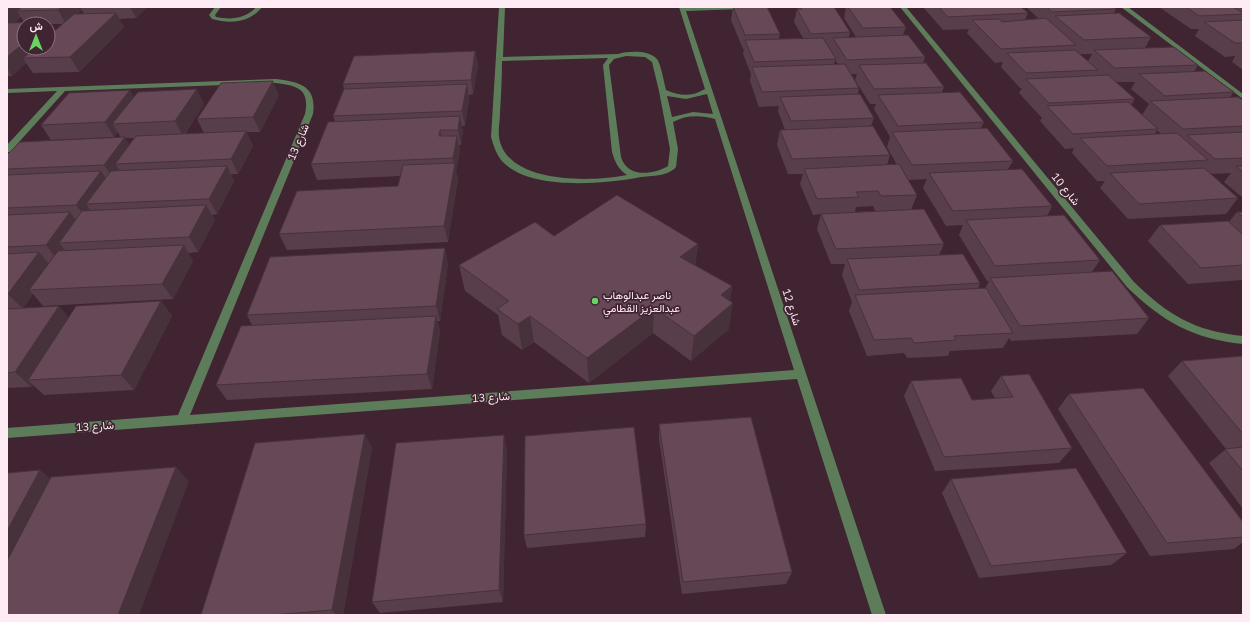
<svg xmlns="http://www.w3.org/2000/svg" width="1250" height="622" font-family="'IBM Plex Sans',Vazirmatn,sans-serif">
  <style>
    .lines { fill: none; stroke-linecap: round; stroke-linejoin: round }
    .minor { fill: #5d7d5a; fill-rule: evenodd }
    .wall { fill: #583e4a; fill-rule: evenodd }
    .shaded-wall { fill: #47323c }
    .building { fill: #664856; stroke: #47323c }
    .poi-dot { fill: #6ad363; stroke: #402432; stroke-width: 1.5 }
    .labels { text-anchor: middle; stroke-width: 3.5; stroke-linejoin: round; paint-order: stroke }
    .street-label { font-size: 11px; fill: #feebf3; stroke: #402432 }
    .poi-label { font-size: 11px; fill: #feebf3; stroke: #402432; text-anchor: start }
  </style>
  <rect width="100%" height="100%" fill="#402432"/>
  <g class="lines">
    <path class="minor" d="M215,7H221L215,15L216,17C230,20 246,19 256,7H262C250,23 230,24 212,19L209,15Z
      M499,7H505L503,57L618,54C629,51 648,50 657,59C661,64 664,83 666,90C679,96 692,97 705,89L679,7H744L741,9L686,11L886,615H872L797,379L7,438V428L178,415L305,114C310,89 298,86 276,83L65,91L10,152H7V145L57,91L7,93V89L276,79C300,82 317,86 313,114L190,415L794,370L715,119C700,115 686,115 673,122L678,149L676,167C666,178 649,175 636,178C601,184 533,190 505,164C497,157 494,147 491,137ZM626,56L645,57L652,62L659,91L670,149L668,166C653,175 627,178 621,157L609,65L614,59ZM608,58L603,65L612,152C615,162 618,169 627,175C593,182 506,185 499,137C498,130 500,121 500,113C501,96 502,78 502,61ZM707,94L713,114L693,112L672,117L667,96L686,99Z
      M900,7H906L1134,282C1168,315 1194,331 1243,336V344C1193,339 1162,321 1127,287Z
      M1121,7H1128L1243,94V99Z"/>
  </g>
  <path class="wall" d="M7,7H147L136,18L119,19L124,27L79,72L33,73L26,63L12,76H7ZM82,10L84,14H77ZM21,17L25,23H14ZM49,24H63L53,32Z
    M733,7H767L780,34L779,39L803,38L794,22L797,9H798V7H834L850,32L849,37H856L844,18L846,7H890L906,27L903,35L925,57L923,63L944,87L942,92L984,122L981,128L1013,161L1008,169L1052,206L1047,216L1100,260L1092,272L1149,318L1137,334L1011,341L1009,338L1003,348L950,351L948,356L907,358L904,353L867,356L849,311L852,302L842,275L845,264H831L817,229L821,214L813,215L800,184L803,174H788L777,145L780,130H785L778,111L779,106L759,107L750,81L751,74L743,54L744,49H743L731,20ZM835,60L837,63L838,64H834ZM851,74H857L855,80L870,104H876L874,109L890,137L887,147L897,165H887L890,155L871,126L874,118L858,94L859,88ZM927,179L923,188L946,226L963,225L959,235L987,281H989L985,289H978L980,283L939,255L944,244L911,210L917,195L908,180ZM873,206L875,211L855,212L856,207Z
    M923,7H1021L1028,13L1025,20L1039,19L1026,7H1113L1116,9L1114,13L1151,37L1145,48L1198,65L1194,72L1234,92L1230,97L1243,100V198L1224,182L1231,173L1211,174L1238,198L1226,214L1128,219L1100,188L1105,181H1097L1072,153L1074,148L1065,149L1040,121L1042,118L1019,93L1022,88H1020L1001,67L1003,62L995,63L967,33L969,29L943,30ZM1080,54H1092L1088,61ZM1116,82H1135L1131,89L1149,104L1142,115L1131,105L1135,99ZM1157,130L1161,134H1155Z
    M1159,7H1243V70L1232,62L1235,56L1225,57L1195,36L1199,29H1191Z
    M475,51L478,65L473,94L469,95V99L465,126H462L463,131L461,145H459L460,151L456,171L458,178L448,242L287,250L279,234L398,186L400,176L317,180L311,164L335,121L333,116L344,89L343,84Z
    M279,95L260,132H246L253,146L238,174H231L234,181L217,214L212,215L215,220L198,252L188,253L193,261L173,299L43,306L33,294L23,308L69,317L161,301L172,316L134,390L44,395L33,385L31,387L7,388V155L121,138L118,132L114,137L51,140L41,125L134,97L204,104L185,134L204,133L197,119ZM125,138H134L129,145Z
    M1237,212H1243V280L1188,284L1148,241L1160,225L1229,222Z
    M554,236L698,244L695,265L732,286L730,301L729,329L691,361L653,333L589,383L534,342L522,350L502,335L498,315L465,291L459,265Z
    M448,264L440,321H437L440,331L432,389L227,400L216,385L252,325L247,315Z
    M1243,356V509L1209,463L1226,449L1168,376L1182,361Z
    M1001,376L1072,448L1059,463L935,471L904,396L911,381L972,400L995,398L991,391Z
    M1069,394L1243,522V542L1234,549L1150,556L1058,409Z
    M659,424L792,572L786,584L682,594L659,439Z
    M372,448L343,615H201Z
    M507,449L503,602L380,613L372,602Z
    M951,479L1127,553L1111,565L979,578L942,493Z
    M646,524L645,537L527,548L524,535Z"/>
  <path class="shaded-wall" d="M9,7H34L17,11L21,17L7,29V8Z
    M62,7H80L82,10L66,24L58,10Z
    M130,7H147L136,18Z
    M116,13L124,27L79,72L70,57Z
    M48,22L56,36L48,44V24H46Z
    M24,43V48H43L23,58L26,63L12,76L7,68V57Z
    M475,51L478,65L473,94L471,80Z
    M273,81L279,95L260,132L253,117Z
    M467,84L469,99L465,126L462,111Z
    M197,89L204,104L183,136L175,121Z
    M130,90L139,105L112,124L118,132L114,137L105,122Z
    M460,116L463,131L461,145L458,130Z
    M440,130L444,145L439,136Z
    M246,131L253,146L238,174L231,159Z
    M457,136L460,151L456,171L458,178L448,242L444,226L454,165L453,158Z
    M125,137L134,152L115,164L120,171L114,180L104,165Z
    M227,166L234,181L217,214L209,199Z
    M101,171L111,186L86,204L92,213L87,220L76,205Z
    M206,205L215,220L198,252L189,237Z
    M70,212L82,228L59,243L65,250L58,261L46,245Z
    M698,244L695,270L680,257Z
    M184,245L193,261L173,299L162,284Z
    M445,248L448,264L440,321L436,306Z
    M39,252L52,267L29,290L33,294L23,309L8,294Z
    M732,286L729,307L733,303L729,329L691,361L694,336L721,295Z
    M161,301L172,316L134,390L121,375Z
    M59,306L73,322L28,380L33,385L31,387L15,372Z
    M654,308L653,333L589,383L587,358Z
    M436,316L440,331L432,389L427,374Z
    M530,316L534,342L522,350L518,324Z
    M365,434L372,448L343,615H336L332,610Z
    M504,435L507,449L503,602L499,590Z
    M176,467L189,481L139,615H118Z
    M40,470L57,484L7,581V531Z"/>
  <path class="building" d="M22,7H62L58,10L17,11Z
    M733,7H767L780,34L745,35Z
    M801,7H834L850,32L811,34L797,9H802Z
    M848,7H890L906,27L863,28Z
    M939,7H1021L1028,13L948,17Z
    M1047,7H1113L1116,9L1052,12Z
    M1186,7H1233L1243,13V14L1199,16Z
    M116,13L70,57L23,58L35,48H48V37L74,14Z
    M1119,13L1151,37L1084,40L1055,16Z
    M1046,18L1076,45L1001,49L972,20L999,19L1002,22Z
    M1243,20V43H1235L1204,22Z
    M48,22L46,24H24V43L7,57V23Z
    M908,35L925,57L847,60L833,38Z
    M823,38L836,59L754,62L745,40Z
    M1174,47L1198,65L1115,68L1094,50Z
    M1075,50L1098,70L1026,73L1007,53Z
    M475,51L471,80L343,84L354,56Z
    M926,63L944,87L874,89L859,65Z
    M845,64L859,88L762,92L752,67Z
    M1205,71L1234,92L1165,96L1139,74Z
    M1108,75L1135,99L1049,103L1026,79Z
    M273,81L253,117L197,119L221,83Z
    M467,84L462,111L333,116L344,89Z
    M197,89L175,121L112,124L138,92Z
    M130,90L105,122L41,125L69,93Z
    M960,92L984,122L898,126L878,95Z
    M860,94L874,118L791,121L780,97Z
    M1238,97L1243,100V126L1183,129L1150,101Z
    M1128,102L1158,129L1073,134L1047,106Z
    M460,116L458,130H440L439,136H457L453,158L311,164L328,122Z
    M873,126L890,155L792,159L780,130Z
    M987,128L1013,161L912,165L892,132Z
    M246,131L231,159L115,164L136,136Z
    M1243,132V158L1215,159L1187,135Z
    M1177,133L1208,160L1107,166L1080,138Z
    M125,137L104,165L7,169V155L20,142Z
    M455,163L444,226L279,234L297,191L398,186L403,165Z
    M899,164L917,195L881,196L878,191L856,192L859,197L817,199L804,169Z
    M227,166L209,199L86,204L111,171Z
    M1236,166H1243V172Z
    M1204,168L1238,198L1139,204L1110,173Z
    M1022,169L1052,206L953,211L929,173Z
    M101,171L76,205L7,208V175Z
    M617,195L698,244L680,257L732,286L721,295L733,303L694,336L654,308L587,358L530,316L518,324L497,309L509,301L459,265L535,222L554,236Z
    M206,205L189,237L59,243L82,211Z
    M924,209L944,244L836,249L821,214Z
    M70,212L46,245L7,247V215Z
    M1237,212H1243V217Z
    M1064,215L1100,260L995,266L966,220Z
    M1228,221L1243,235V265L1201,268L1160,225Z
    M184,245L162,284L29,290L58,251Z
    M445,248L436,306L247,315L270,257Z
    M39,252L8,294H7V254Z
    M963,254L980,283L859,290L847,259Z
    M1112,271L1149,318L1020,326L990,278Z
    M986,288L1013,333L954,336L956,340L914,343L911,338L874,340L855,295Z
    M161,301L121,375L28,380L76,306Z
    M59,306L15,372L7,373V309Z
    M436,316L427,374L216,385L241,326Z
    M1243,356V434L1182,361Z
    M1029,374L1072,448L944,457L911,381L961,378L972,400L1013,397L1001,376Z
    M1143,388L1243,522V537L1167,543L1069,394Z
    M751,417L792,572L683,582L659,424Z
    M634,427L646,524L524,535L525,436Z
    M365,434L332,610L273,615H201L255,443Z
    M504,435L499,590L372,602L396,443Z
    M1243,447V471L1225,449Z
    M176,467L118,615H7V561L51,477Z
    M1076,468L1127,553L991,566L951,479Z
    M40,470L7,531V473Z"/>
  <circle class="poi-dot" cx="595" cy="301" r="4"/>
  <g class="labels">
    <g class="street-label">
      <text transform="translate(298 142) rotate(-67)" y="4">شارع 13</text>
      <text transform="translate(1066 189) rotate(51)" y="4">شارع 10</text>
      <text transform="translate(792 307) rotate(72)" y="4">شارع 12</text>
      <text transform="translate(491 397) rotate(-4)" y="4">شارع 13</text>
      <text transform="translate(95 426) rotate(-4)" y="4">شارع 13</text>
    </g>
    <g class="poi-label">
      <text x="603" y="299">ناصر عبدالوهاب<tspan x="603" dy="13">عبدالعزيز القطامي</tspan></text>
    </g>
  </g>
  <rect width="1250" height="622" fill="none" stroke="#feebf3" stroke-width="16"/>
  <g transform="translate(36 36)"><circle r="19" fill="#402432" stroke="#8c747f"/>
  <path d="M0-3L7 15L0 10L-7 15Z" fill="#6ad363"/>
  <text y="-6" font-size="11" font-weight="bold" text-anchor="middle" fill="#feebf3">ش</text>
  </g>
</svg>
